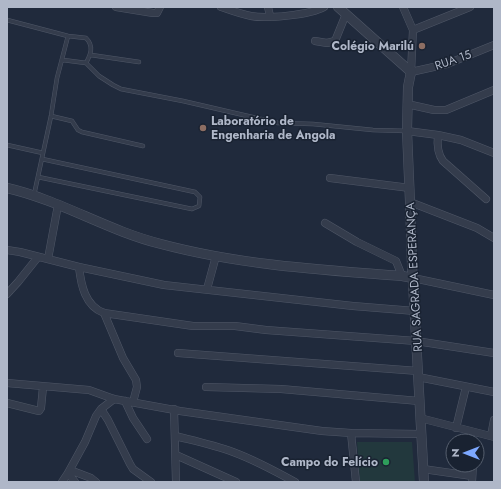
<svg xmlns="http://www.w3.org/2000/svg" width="501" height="489" font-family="Jost,sans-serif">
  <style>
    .pitch { fill: #22383d }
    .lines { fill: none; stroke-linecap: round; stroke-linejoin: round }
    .service-casing { stroke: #4f5767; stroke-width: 4.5 }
    .minor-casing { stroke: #4f5767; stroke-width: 8 }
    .tertiary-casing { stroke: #4f5767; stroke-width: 10 }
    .service { stroke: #343c4c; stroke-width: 3.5 }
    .minor { stroke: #343c4c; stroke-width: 7 }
    .tertiary { stroke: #343c4c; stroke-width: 9 }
    .education-dot { fill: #8d6e63; stroke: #192231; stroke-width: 1.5 }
    .leisure-dot { fill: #2e9e5b; stroke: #192231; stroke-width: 1.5 }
    .labels { text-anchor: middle; stroke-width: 3; stroke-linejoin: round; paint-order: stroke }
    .poi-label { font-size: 12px; font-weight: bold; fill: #afb7c8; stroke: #192231; text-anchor: end }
    .street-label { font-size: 12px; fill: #afb7c8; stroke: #192231 }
  </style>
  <rect width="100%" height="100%" fill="#202a3c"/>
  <path class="pitch" d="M357,442H412L415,482H360Z"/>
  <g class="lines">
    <defs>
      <path id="service" d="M7,20L68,36L86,38C94,46 91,54 86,63
        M91,55L139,62
        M63,60L86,63L99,76L113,85L121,89L183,101L278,123L313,124L373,130L407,131
        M51,116L72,121L78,130L82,132L143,146
        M7,145L43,153
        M38,177L192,209L199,206L200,197L195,192L42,159
        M34,195L51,116L57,78L68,36"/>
      <path id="minor" d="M116,7L153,13H157L160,7
        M221,7C230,10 240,14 251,16C266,19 310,15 324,7
        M268,7L270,16
        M403,7L413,30L411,72L447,64L494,45
        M413,30L470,7
        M315,41L327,43L335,41L346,14
        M407,104L434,110H446L494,90
        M407,131L438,135L461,140L494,153
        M438,135C437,144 437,153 443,161L486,199
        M330,178L410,188
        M410,202L477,228L494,238
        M325,223L357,242L396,261L402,276
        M7,250L20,252L79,267L164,285L353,306L415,311
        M48,259L58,205
        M79,267C81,285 85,306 104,313L193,326H235L266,330L416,341L494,353
        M413,278L494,295
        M207,289L216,256
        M7,294L18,282L38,257
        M104,313L123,358L136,380L137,387L133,402
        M178,353L418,371
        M418,377L494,392
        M7,383L89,390L114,399L180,411L322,431L351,433L421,434
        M206,387L281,389L419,401
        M125,401L133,418L147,439
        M7,403L39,411L41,408L43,387
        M101,409L108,420L130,464L133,469L151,482
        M174,409L176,482
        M420,418L494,437
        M456,428L466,387
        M351,433L356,482
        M175,436C195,441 214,445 233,452C255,460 275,471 295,482
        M491,436L494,420
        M176,455L236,482
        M423,469L472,476
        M70,470L91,478L96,482
        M68,473L75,482
        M62,482L68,473L85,442L96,416L101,409L114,399
        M472,482L473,465"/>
      <path id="tertiary" d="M338,7L411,72L408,87L407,131L410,202L412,265L424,482
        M7,188C60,200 108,231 161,244C240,265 321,270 402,276L413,278"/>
    </defs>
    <use href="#service" class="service-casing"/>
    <use href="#minor" class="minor-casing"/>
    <use href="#tertiary" class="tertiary-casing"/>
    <use href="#service" class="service"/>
    <use href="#minor" class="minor"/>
    <use href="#tertiary" class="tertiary"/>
  </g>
  <g class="education-dot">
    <circle cx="422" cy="46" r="4"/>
    <circle cx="203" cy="128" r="4"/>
  </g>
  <circle class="leisure-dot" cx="386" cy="462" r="4"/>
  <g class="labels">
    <g class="poi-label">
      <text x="414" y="50">Colégio Marilú</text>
      <text x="211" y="125" text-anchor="start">Laboratório de<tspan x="211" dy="14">Engenharia de Angola</tspan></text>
      <text x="378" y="466">Campo do Felício</text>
    </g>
    <g class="street-label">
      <text transform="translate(453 60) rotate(-19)" y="4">RUA 15</text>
      <text transform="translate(414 277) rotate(-93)" y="4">RUA SAGRADA ESPERANÇA</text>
    </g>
  </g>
  <rect width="501" height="489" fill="none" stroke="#afb7c8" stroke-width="16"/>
  <g transform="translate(465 453) rotate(270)"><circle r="19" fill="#192231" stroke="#555e6d"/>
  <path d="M0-3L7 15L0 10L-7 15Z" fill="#7da8ff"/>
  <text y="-6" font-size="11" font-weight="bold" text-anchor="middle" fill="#afb7c8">N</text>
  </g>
</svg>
